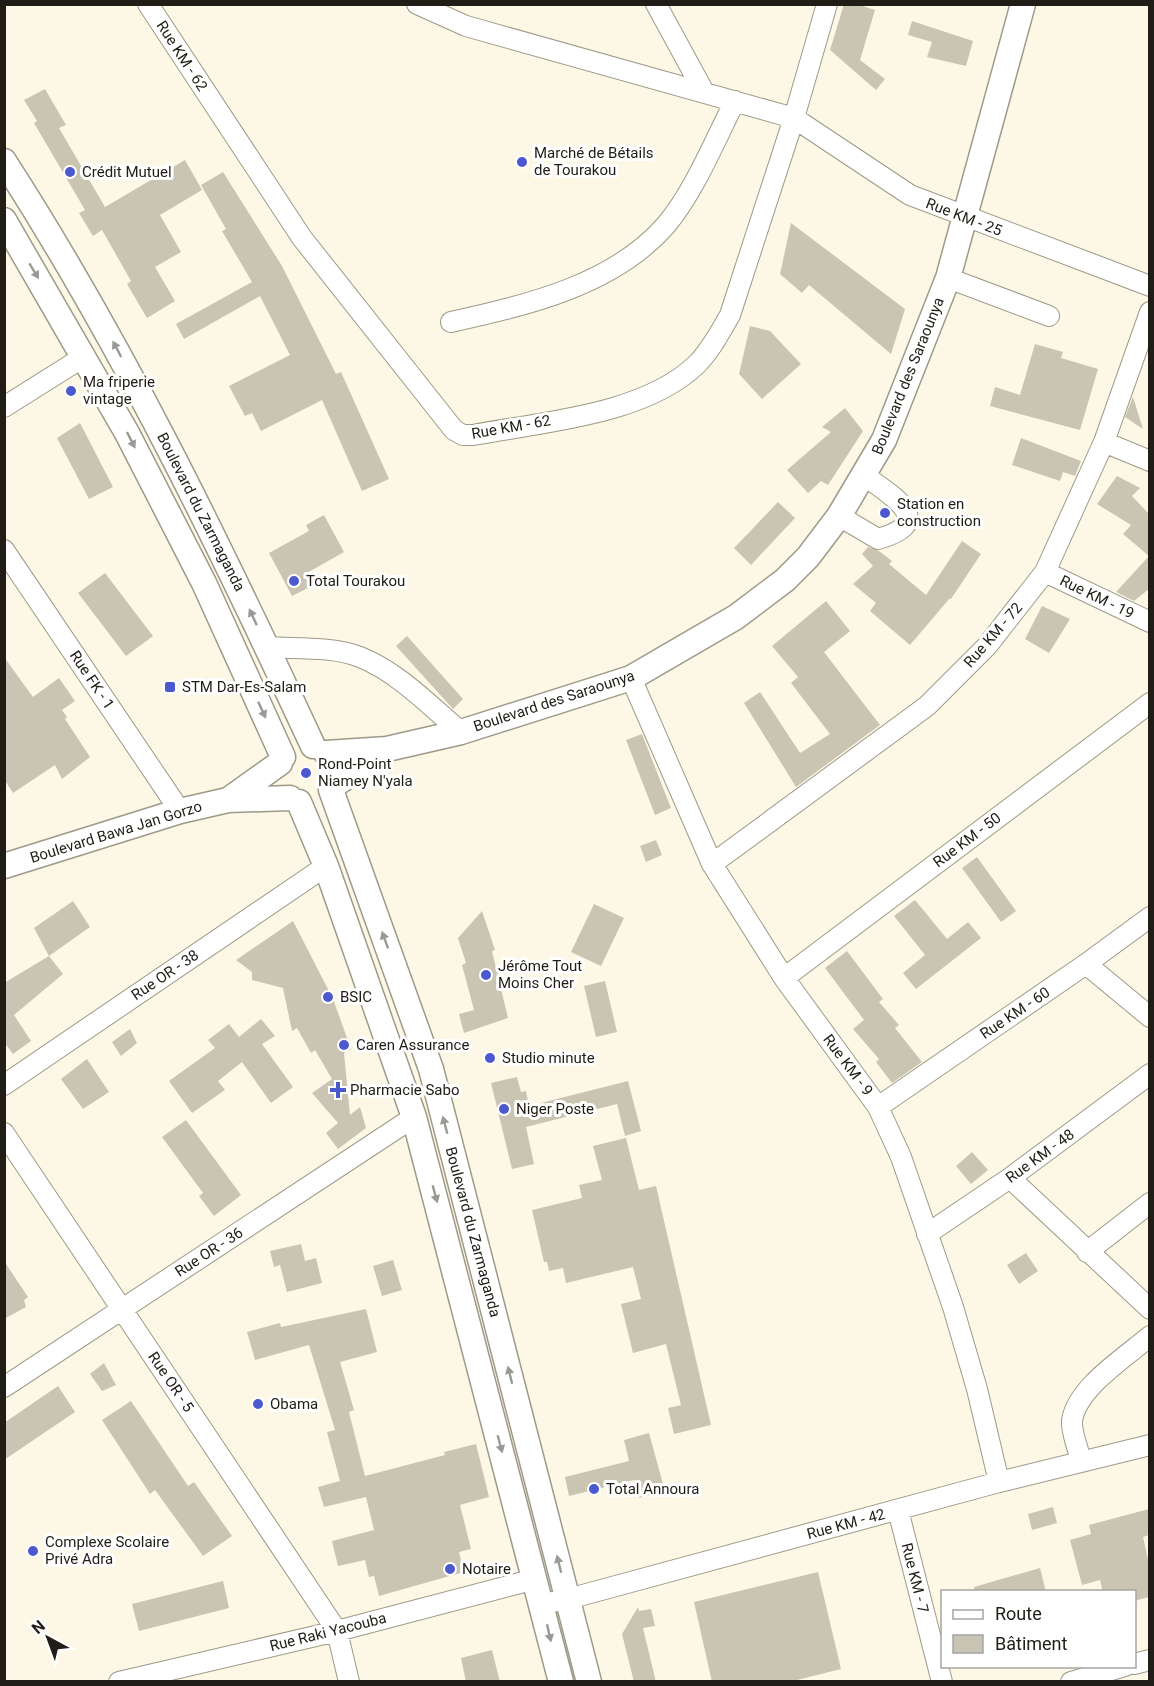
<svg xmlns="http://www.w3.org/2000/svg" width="1154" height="1686" font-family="Roboto,sans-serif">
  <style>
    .building { fill: #cac5b3 }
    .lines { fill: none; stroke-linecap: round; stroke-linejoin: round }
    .minor-casing { stroke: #9e9988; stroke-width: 22 }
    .major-casing { stroke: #9e9988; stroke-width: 27 }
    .minor { stroke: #fff; stroke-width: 20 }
    .major { stroke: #fff; stroke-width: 24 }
    .oneway { fill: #9a9996 }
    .poi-dot { fill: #4c59ce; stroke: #fff; stroke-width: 2 }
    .labels { text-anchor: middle; stroke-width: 6; stroke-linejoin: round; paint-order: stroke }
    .street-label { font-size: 15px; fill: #1f1d16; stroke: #fff }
    .poi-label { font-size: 15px; fill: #1f1d16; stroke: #fff; text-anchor: start }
  </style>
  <rect width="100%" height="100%" fill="#fdf8e5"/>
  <path class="building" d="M844,4H856L875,10L860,60L885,79L876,90L830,50Z
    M912,21L973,41L966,66L927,57L932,42L908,35Z
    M45,89L66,125L59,128L105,207L185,160L202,190L160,215L181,252L155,267L175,301L147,318L127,284L131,281L102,230L93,236L79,213L85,210L34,123L37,121L24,100Z
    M223,172L282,266L336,374L341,372L389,479L362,491L322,400L261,431L252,413L245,416L229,386L290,355L260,296L184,339L176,324L252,282L222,231L226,229L201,185Z
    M791,223L905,309L891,354L809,285L802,293L780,274Z
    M750,326L770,331L801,364L762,399L739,374Z
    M1035,344L1063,352L1061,358L1098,369L1080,430L990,406L995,387L1020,395Z
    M1133,397L1143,429L1125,417Z
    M845,408L863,431L828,485L821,481L808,493L787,470L831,432L822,427Z
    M80,423L113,487L89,499L57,438Z
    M1021,438L1081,461L1075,476L1063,472L1060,481L1012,465Z
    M1117,476L1140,488L1132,496L1149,514V589L1134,601L1116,592L1149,556L1123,534L1131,525L1097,504Z
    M778,502L795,518L751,565L734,548Z
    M324,515L344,552L305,574L312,586L292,596L269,553L309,531L306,525Z
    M962,541L981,554L951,599L950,598L910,645L870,611L876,603L853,584L873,566L862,554L868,547L879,551L892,561L889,564L926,595Z
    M105,573L153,636L126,656L78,593Z
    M826,601L850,631L824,652L880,725L796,787L744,703L760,692L800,753L830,734L791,683L798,677L772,646Z
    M1042,606L1070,619L1049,653L1025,639Z
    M407,636L463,699L453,709L396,646Z
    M4,657L33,697L59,678L75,701L62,710L67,717L65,719L90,757L62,779L55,765L13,793L4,779Z
    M642,734L671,808L655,815L626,740Z
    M656,840L662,855L646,862L640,846Z
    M977,857L1016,911L1001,922L962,868Z
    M915,900L947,939L968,922L981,938L916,989L903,973L925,955L894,916Z
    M73,901L90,927L49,956L34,928Z
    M594,904L624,918L601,966L571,952Z
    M482,911L495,950L492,951L508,1018L464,1033L459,1014L474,1010L462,965L466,963L458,938Z
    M293,921L333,999L351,1049L344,1053L350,1115L360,1107L366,1128L338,1149L326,1133L338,1123L312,1093L332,1079L315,1050L311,1053L297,1028L292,1031L283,988L252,980V972L236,960Z
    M847,951L883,999L879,1002L899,1025L895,1028L922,1062L892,1083L876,1062L879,1059L853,1029L864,1020L825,968Z
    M49,956L63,974L14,1015L31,1041L13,1054L4,1042V983Z
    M605,981L617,1032L596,1037L584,986Z
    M261,1019L275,1036L262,1044L293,1087L271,1103L242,1062L218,1081L225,1090L192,1113L169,1081L215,1048L208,1040L229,1024L239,1037Z
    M130,1029L137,1043L121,1056L112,1042Z
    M87,1059L109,1092L83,1109L61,1079Z
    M517,1077L521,1092L526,1091L529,1106L628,1081L641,1131L625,1136L617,1104L526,1127L534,1164L512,1169L491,1083Z
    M186,1120L241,1195L214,1216L199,1196L203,1193L162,1137Z
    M626,1138L639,1190L656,1186L711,1425L674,1434L668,1408L681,1405L666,1344L633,1353L621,1304L641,1299L633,1267L566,1283L563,1268L549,1271L547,1262H544L532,1210L582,1198L579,1185L602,1180L593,1146Z
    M972,1152L988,1170L971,1184L956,1166Z
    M301,1244L305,1261L316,1258L322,1283L287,1292L280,1265L274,1267L270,1251Z
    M1026,1253L1038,1271L1019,1284L1007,1265Z
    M393,1260L402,1290L382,1296L373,1266Z
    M4,1261L28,1297L24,1300L26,1307L4,1319Z
    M366,1309L377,1352L340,1362L354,1410L349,1412L365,1476L445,1455L444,1452L476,1444L489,1497L460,1505L471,1549L459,1552L464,1572L379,1596L374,1576L369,1577L365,1560L338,1566L332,1541L374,1530L366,1497L324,1507L318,1487L340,1481L327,1432L335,1430L309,1345L255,1360L247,1332L280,1323L281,1327Z
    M104,1363L116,1385L102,1391L90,1374Z
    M58,1386L75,1412L4,1460V1423Z
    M131,1401L188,1486L194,1482L232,1536L203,1556L155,1490L150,1494L102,1420Z
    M649,1433L665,1491L639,1498L634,1480L569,1496L565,1477L629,1461L624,1440Z
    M1053,1507L1057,1523L1032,1530L1028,1514Z
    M1149,1509V1535L1143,1537L1149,1564V1597L1134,1601V1592H1103L1100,1580L1082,1585L1070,1540L1091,1534L1089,1525Z
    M1040,1568L1046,1592H975L974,1587Z
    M818,1572L841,1669L789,1682H712L694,1602Z
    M223,1581L229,1608L139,1631L132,1604Z
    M638,1607L639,1611L651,1609L655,1626L643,1628L656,1682H634L622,1634Z
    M492,1650L500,1682H466L461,1658Z"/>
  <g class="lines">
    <defs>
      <path id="minor" d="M148,4L302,238L454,430L463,435H473C542,422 645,415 697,364C711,350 720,332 730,315L794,118L827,4
        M417,4L466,26L794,118L910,195L1150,286
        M656,4L704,92
        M948,278L1049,316
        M451,322C526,305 613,286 666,225C694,192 715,140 735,101
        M4,407L85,356
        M1104,442L1150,461
        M839,516L878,539C939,522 891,495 865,476
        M4,550L180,811
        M1045,572L1150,622
        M267,647C296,649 332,646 360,657C398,672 430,706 461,732
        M631,678L712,864L784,978L878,1107L901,1157L953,1307L977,1389L999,1482
        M712,864L927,706L987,646L1045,572L1104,442L1150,312
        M1086,964L1150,1017
        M784,978L1150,703
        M4,1085L326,866
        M878,1107L1086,964L1150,917
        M4,1133L337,1631L349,1682
        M1010,1178L1150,1309
        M927,1234L1010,1178L1150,1074
        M1087,1252L1150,1203
        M4,1387L414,1117
        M1081,1462C1079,1450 1071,1433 1072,1421C1076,1388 1126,1357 1150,1336
        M898,1510L942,1682
        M542,1604L568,1599L999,1482L1150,1445
        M1134,1664L1150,1660
        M119,1682L337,1631L535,1579
        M1071,1682L1125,1666"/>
      <path id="major" d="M4,161C124,347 220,546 313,746
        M4,220L127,433L204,583L283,757
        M326,753L387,749L461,732L631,678L736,617L785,580L808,557L839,516L884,440L948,278L1023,4
        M333,786L387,749
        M331,790L431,1069L589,1682
        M228,800L280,763
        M299,802L326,866L414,1117L561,1682
        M4,866L180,811L228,800L290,798"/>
    </defs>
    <use href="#minor" class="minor-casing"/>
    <use href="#major" class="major-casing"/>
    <use href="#minor" class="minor"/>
    <use href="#major" class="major"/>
  </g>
  <defs><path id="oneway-solid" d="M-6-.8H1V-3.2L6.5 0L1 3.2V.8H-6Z" transform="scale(1.5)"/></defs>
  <g class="oneway">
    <use href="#oneway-solid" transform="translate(34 271) rotate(59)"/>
    <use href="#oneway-solid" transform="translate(117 349) rotate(-118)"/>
    <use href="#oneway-solid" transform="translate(131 440) rotate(63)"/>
    <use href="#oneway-solid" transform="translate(253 617) rotate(-115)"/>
    <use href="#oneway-solid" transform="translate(262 710) rotate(65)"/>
    <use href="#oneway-solid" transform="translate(385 940) rotate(-110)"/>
    <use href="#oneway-solid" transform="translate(445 1125) rotate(-105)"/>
    <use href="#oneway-solid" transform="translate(435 1194) rotate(75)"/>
    <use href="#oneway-solid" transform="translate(510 1375) rotate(-104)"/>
    <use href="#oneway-solid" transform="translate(500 1444) rotate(75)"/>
    <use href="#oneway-solid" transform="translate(559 1564) rotate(-104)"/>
    <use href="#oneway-solid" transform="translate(549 1633) rotate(77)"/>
  </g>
  <g class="poi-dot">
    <circle cx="522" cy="162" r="6"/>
    <circle cx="70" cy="172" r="6"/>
    <circle cx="71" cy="391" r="6"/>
    <circle cx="885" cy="513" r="6"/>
    <circle cx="294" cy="581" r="6"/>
    <rect x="164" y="681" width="12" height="12" rx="3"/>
    <circle cx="306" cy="773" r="6"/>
    <circle cx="486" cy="975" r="6"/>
    <circle cx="328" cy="997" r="6"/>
    <circle cx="344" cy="1045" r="6"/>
    <circle cx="490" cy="1058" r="6"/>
    <path d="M335 1081h6v6h6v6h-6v6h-6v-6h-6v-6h6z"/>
    <circle cx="504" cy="1109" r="6"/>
    <circle cx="258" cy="1404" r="6"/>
    <circle cx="594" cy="1489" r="6"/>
    <circle cx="33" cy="1551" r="6"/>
    <circle cx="450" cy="1569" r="6"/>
  </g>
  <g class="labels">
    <g class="street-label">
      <text transform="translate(182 56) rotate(57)" y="5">Rue KM - 62</text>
      <text transform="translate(964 217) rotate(21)" y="5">Rue KM - 25</text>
      <text transform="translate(908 376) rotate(-68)" y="5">Boulevard des Saraounya</text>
      <text transform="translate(511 427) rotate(-10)" y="5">Rue KM - 62</text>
      <text transform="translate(201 512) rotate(63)" y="5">Boulevard du Zarmaganda</text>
      <text transform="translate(1097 597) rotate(26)" y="5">Rue KM - 19</text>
      <text transform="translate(993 635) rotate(-49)" y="5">Rue KM - 72</text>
      <text transform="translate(92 680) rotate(56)" y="5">Rue FK - 1</text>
      <text transform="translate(554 701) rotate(-18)" y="5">Boulevard des Saraounya</text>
      <text transform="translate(116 832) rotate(-17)" y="5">Boulevard Bawa Jan Gorzo</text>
      <text transform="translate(967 840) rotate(-37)" y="5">Rue KM - 50</text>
      <text transform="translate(165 975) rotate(-34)" y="5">Rue OR - 38</text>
      <text transform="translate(1015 1013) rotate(-34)" y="5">Rue KM - 60</text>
      <text transform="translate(848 1065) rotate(53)" y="5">Rue KM - 9</text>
      <text transform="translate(1040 1156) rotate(-36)" y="5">Rue KM - 48</text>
      <text transform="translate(473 1232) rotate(75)" y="5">Boulevard du Zarmaganda</text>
      <text transform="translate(209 1252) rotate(-33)" y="5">Rue OR - 36</text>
      <text transform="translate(171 1382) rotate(56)" y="5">Rue OR - 5</text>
      <text transform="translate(846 1524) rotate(-15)" y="5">Rue KM - 42</text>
      <text transform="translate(915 1578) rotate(76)" y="5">Rue KM - 7</text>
      <text transform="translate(328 1632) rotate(-14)" y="5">Rue Raki Yacouba</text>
    </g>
    <g class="poi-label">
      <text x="534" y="158">Marché de Bétails<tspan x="534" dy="17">de Tourakou</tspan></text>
      <text x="82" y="177">Crédit Mutuel</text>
      <text x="83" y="387">Ma friperie<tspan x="83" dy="17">vintage</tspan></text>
      <text x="897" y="509">Station en<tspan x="897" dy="17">construction</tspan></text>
      <text x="306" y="586">Total Tourakou</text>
      <text x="182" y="692">STM Dar-Es-Salam</text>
      <text x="318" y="769">Rond-Point<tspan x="318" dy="17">Niamey N'yala</tspan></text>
      <text x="498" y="971">Jérôme Tout<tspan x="498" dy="17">Moins Cher</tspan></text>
      <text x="340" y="1002">BSIC</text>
      <text x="356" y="1050">Caren Assurance</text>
      <text x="502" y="1063">Studio minute</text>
      <text x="350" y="1095">Pharmacie Sabo</text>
      <text x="516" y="1114">Niger Poste</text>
      <text x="270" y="1409">Obama</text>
      <text x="606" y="1494">Total Annoura</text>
      <text x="45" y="1547">Complexe Scolaire<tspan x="45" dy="17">Privé Adra</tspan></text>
      <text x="462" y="1574">Notaire</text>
    </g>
  </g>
  <rect width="1154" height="1686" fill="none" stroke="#1f1d16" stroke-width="12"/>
  <rect x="941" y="1590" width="195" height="78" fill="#ffffff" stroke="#a5a5a2" stroke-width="1.5"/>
  <rect x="953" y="1610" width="30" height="9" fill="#ffffff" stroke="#a5a5a2" stroke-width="1.5"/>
  <text x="995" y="1620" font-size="18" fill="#1f1d16">Route</text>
  <rect x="953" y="1635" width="30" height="18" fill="#cac5b3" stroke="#a5a5a2" stroke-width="1.5"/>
  <text x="995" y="1650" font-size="18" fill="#1f1d16">Bâtiment</text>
  <g transform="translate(48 1638) rotate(319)" stroke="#ffffff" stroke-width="4.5" paint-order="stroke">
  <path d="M0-4.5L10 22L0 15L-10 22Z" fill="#1f1d16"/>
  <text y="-9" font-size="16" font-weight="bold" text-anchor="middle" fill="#1f1d16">N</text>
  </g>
</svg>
